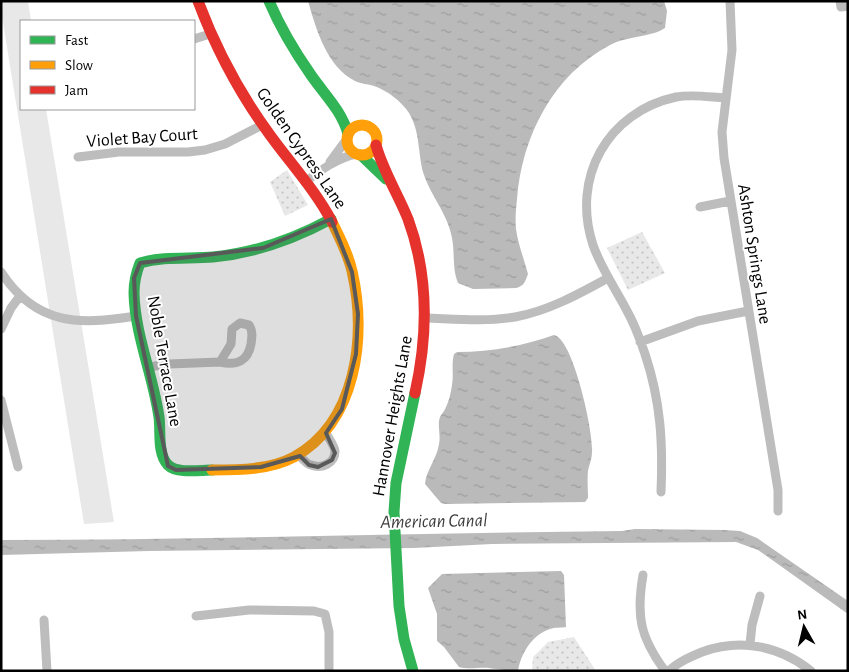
<svg xmlns="http://www.w3.org/2000/svg" width="849" height="672" font-family="'Alegreya Sans',sans-serif">
  <style>
    .grass { fill: #e8e8e8 }
    .park { fill: url(#park-dots) }
    .water { fill: url(#water-ripples) }
    .lines { fill: none; stroke-linecap: round; stroke-linejoin: round }
    .street { stroke: #bdbdbd; stroke-width: 9 }
    .fast { stroke: #30b455; stroke-width: 11 }
    .slow { stroke: #ff9f0a; stroke-width: 11 }
    .jam { stroke: #e5322d; stroke-width: 11 }
    .marked { fill: #595959; fill-opacity: 0.2; stroke: #595959; stroke-width: 4; stroke-linejoin: round }
    .labels { text-anchor: middle; stroke-width: 4; stroke-linejoin: round; paint-order: stroke }
    .street-label { font-size: 18px; fill: #000; stroke: #fff }
    .water-label { font-size: 19px; font-style: italic; fill: #3d3d3d; stroke: #fff }
  </style>
  <defs>
    <pattern id="park-dots" width="8" height="8" patternUnits="userSpaceOnUse" patternTransform="scale(1.25)"><rect width="8" height="8" fill="#e8e8e8"/><path d="M2 2h.1M6 6h.1" fill="none" stroke="#c5c5c5" stroke-width="1.8" stroke-linecap="round"/></pattern>
    <pattern id="water-ripples" width="26" height="14" patternUnits="userSpaceOnUse" patternTransform="scale(1.25)"><rect width="26" height="14" fill="#bababa"/><path d="M2 4q2-2 4 0t4 0M15 11q2-2 4 0t4 0" fill="none" stroke="#9e9e9e"/></pattern>
  </defs>
  <rect width="100%" height="100%" fill="#fff"/>
  <path class="grass" d="M1,1H28L31,21H21V109H46L114,522L84,524L1,10Z"/>
  <path class="park" d="M287,170L308,205L285,216L270,182Z
    M642,232L665,273L628,290L607,248Z
    M574,637L596,671H532L533,657L548,642Z"/>
  <path class="water" d="M308,1H664L667,11L665,28C652,37 627,36 610,45C553,75 522,136 517,199C516,209 515,219 516,229C518,244 524,259 528,274C525,282 524,286 516,288L473,289L458,283C452,268 455,254 452,238C448,214 430,195 423,172C418,153 420,131 409,113C401,101 388,91 374,86C368,84 361,84 355,81C327,67 316,29 308,1Z
    M554,335C573,338 594,433 592,452C592,459 589,465 588,471C587,480 588,489 588,498L585,502L445,504L441,503L425,484C426,470 437,459 439,444C441,436 437,424 440,417C441,414 445,411 446,407C449,401 451,392 452,385C454,374 451,365 454,354L457,352C490,352 523,346 554,335Z
    M635,529L724,530L740,531L757,538L848,601V614L758,550L736,542L492,544L414,548L149,551L1,555V540C208,540 415,533 622,531Z
    M561,571L564,575L566,627C561,628 555,627 550,629C532,635 521,653 518,671C507,671 499,669 489,668C478,667 470,670 459,667L444,647L437,641V614L428,588L442,574Z"/>
  <g class="lines">
    <path class="street" d="M730,1L732,50L722,132L724,158L778,490V511
      M840,1L841,7L848,6
      M194,39L210,34
      M78,157L119,152H188L205,150L225,144L262,125
      M330,162L347,139
      M305,182C321,170 337,158 356,154
      M700,207L730,201
      M1,272C36,326 79,325 136,316
      M425,318C455,319 486,322 515,317C548,311 579,294 608,278
      M240,323L249,325C253,331 252,337 251,344C248,361 237,366 220,362L231,344L232,329Z
      M1,329L11,308L20,296
      M640,342L698,321L748,311
      M148,367L169,364L220,362
      M1,400L18,467
      M299,455C303,459 306,464 311,465C321,469 335,464 335,451C334,445 329,439 326,433
      M661,492C663,443 661,402 645,354C640,339 634,323 626,309C615,288 601,268 593,245C571,178 607,112 676,97C692,94 709,97 725,98
      M643,575C636,616 640,637 665,671
      M196,616L249,610L314,611L325,614L329,632V671
      M44,620L47,671
      M750,644L752,625L760,596
      M669,671C678,662 690,657 702,652C741,638 780,646 811,671"/>
    <path class="fast" d="M269,1C280,27 295,52 311,75C324,94 342,111 348,134
      M361,155L386,179
      M212,470C200,470 177,474 168,465C157,454 161,431 159,417C153,375 135,335 134,293C134,282 136,273 140,263C164,256 189,259 213,257C256,253 294,239 331,219
      M413,671L404,639L399,606L394,512L396,483L415,393"/>
    <path class="slow" d="M347 140a15 15 0 1 1 30 0a15 15 0 1 1-30 0Z
      M212,470C239,470 270,470 294,457C357,422 367,336 352,271C348,254 340,238 332,222"/>
    <path class="jam" d="M198,1C216,49 240,94 270,135C291,164 316,191 332,222
      M376,145C383,171 398,194 408,219C429,276 428,335 415,393"/>
  </g>
  <path class="marked" d="M331,219L352,272L358,314L356,354L342,409L326,433L335,453L332,460L318,467L309,465L300,456L261,467L176,470L168,466L136,316L134,278L140,263L263,248Z"/>
  <g class="labels">
    <g class="street-label">
      <text transform="translate(142 137) rotate(-4)" y="6">Violet Bay Court</text>
      <text transform="translate(302 148) rotate(55)" y="6">Golden Cypress Lane</text>
      <text transform="translate(755 254) rotate(81)" y="6">Ashton Springs Lane</text>
      <text transform="translate(165 361) rotate(80)" y="6">Noble Terrace Lane</text>
      <text transform="translate(392 416) rotate(-80)" y="6">Hannover Heights Lane</text>
    </g>
    <g class="water-label">
      <text transform="translate(434 520) rotate(-1)" y="7">American Canal</text>
    </g>
  </g>
  <rect width="849" height="672" fill="none" stroke="#000000" stroke-width="5"/>
  <rect x="20" y="20" width="175" height="90" fill="#ffffff" stroke="#999999"/>
  <rect x="30" y="36" width="25" height="8" fill="#30b455" stroke="#999999"/>
  <text x="65" y="45" font-size="15" fill="#000000">Fast</text>
  <rect x="30" y="61" width="25" height="8" fill="#ff9f0a" stroke="#999999"/>
  <text x="65" y="70" font-size="15" fill="#000000">Slow</text>
  <rect x="30" y="86" width="25" height="8" fill="#e5322d" stroke="#999999"/>
  <text x="65" y="95" font-size="15" fill="#000000">Jam</text>
  <g transform="translate(804 627) rotate(352)" stroke="#ffffff" stroke-width="4" paint-order="stroke">
  <path d="M0-4L9 19L0 12L-9 19Z" fill="#000000"/>
  <text y="-8" font-size="14" font-weight="bold" text-anchor="middle" fill="#000000">N</text>
  </g>
</svg>
